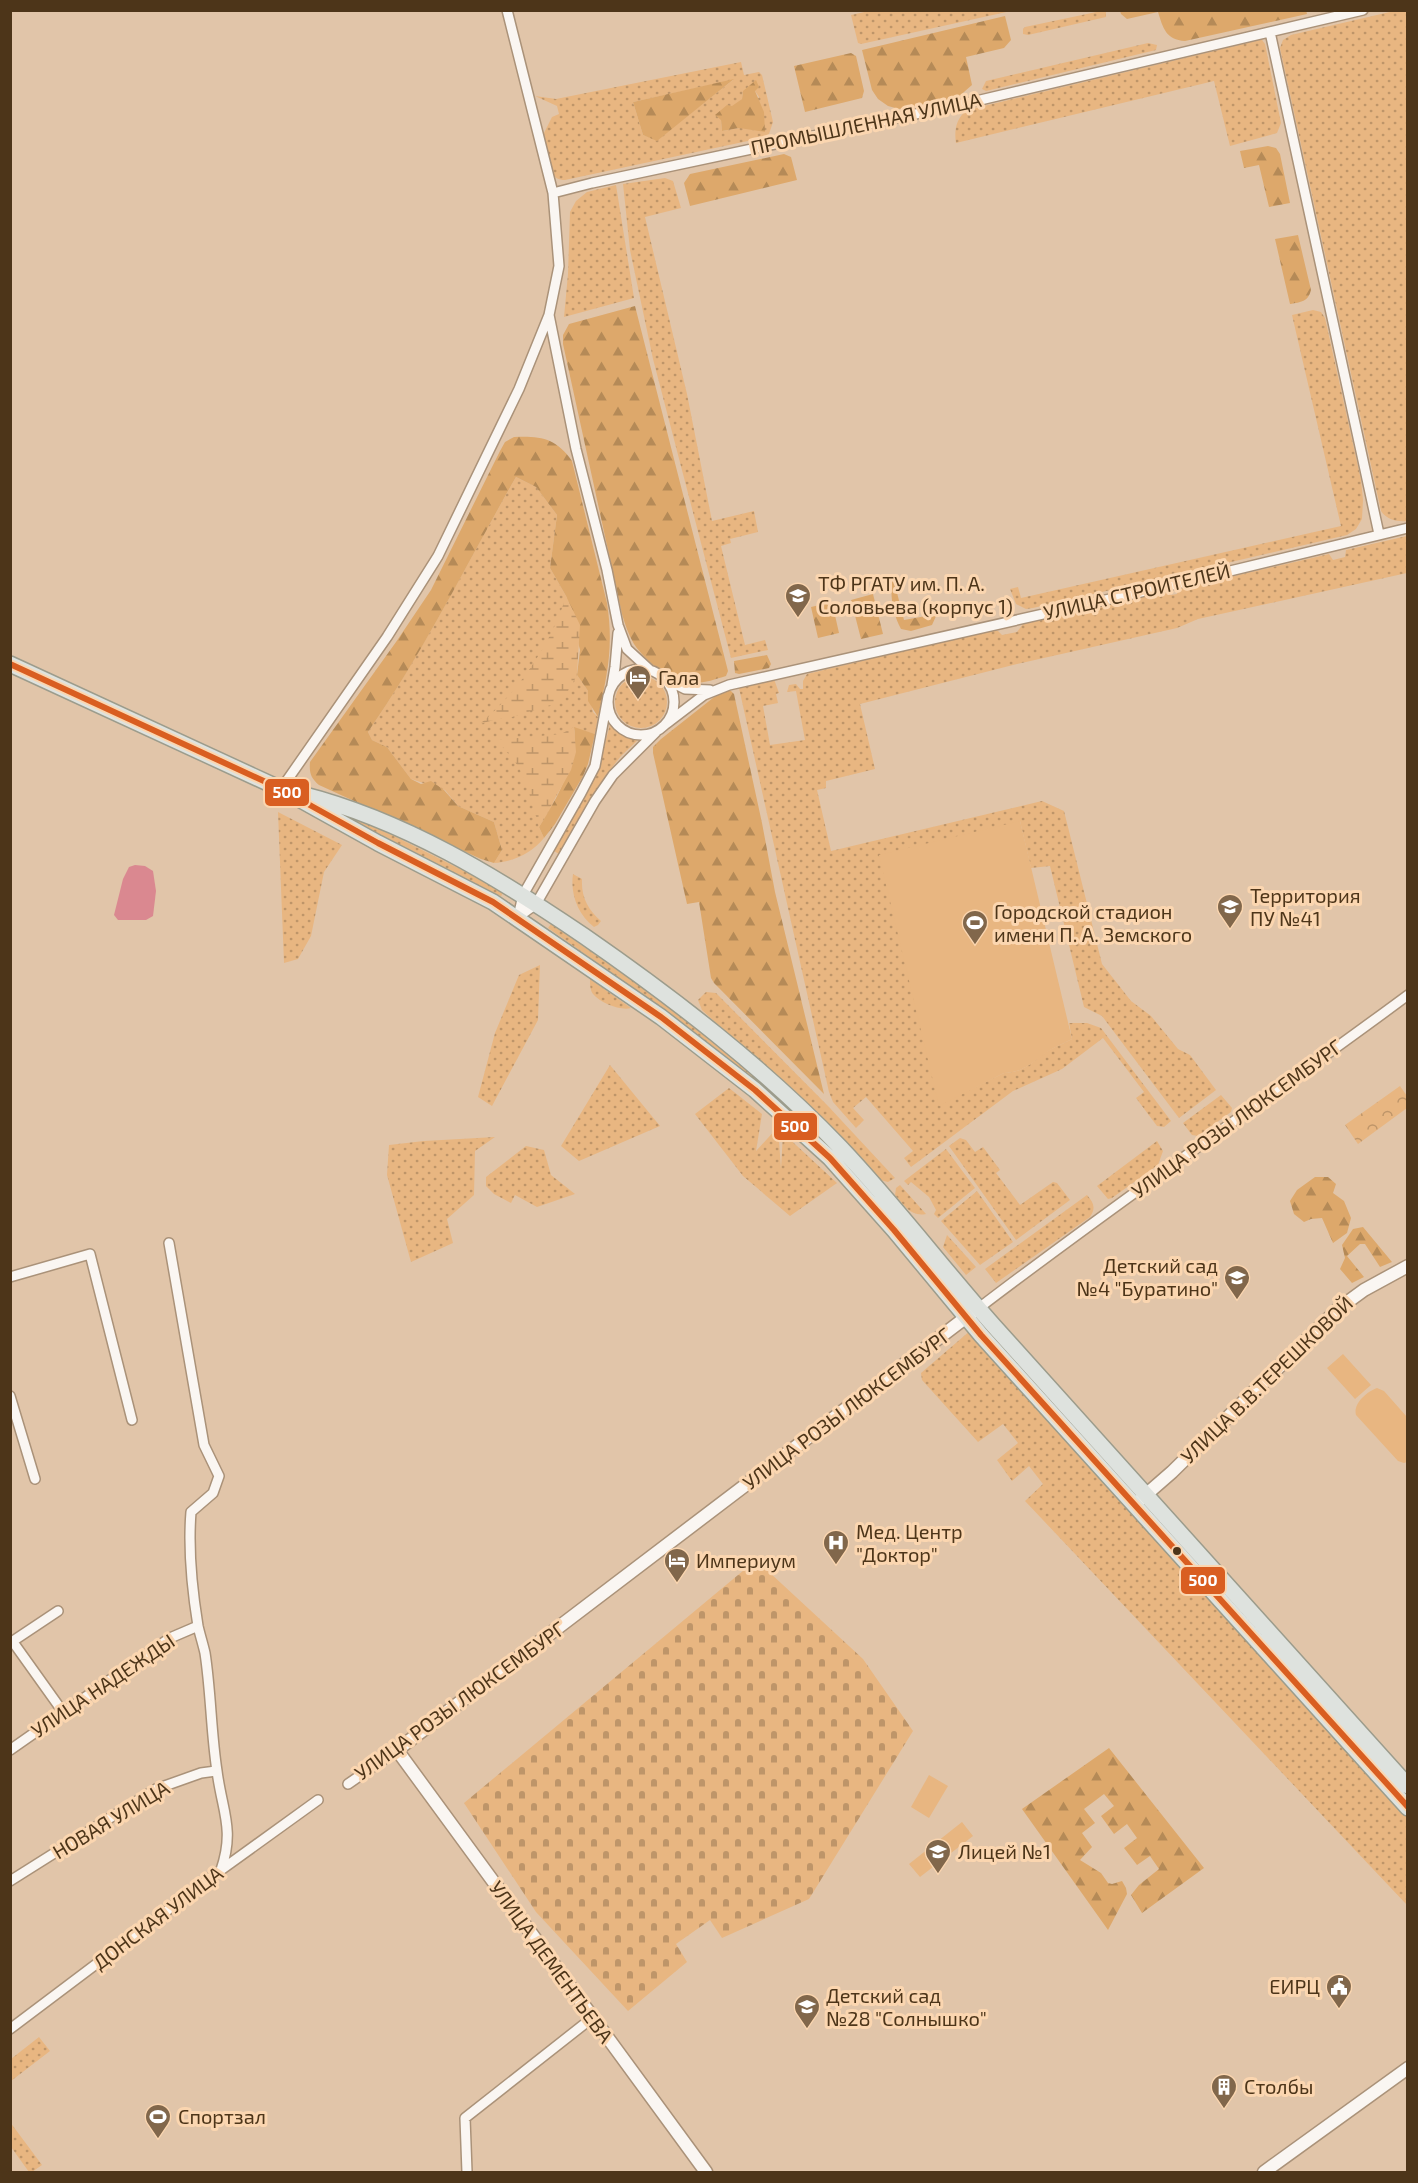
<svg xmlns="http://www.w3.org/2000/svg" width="1418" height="2183" font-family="'Exo 2',sans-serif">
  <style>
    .grass { fill: url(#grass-dots); fill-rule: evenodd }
    .forest { fill: url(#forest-firs) }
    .wetland { fill: url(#wetland-marsh) }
    .cemetery { fill: url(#cemetery-stones) }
    .park { fill: url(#park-crowns) }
    .garden { fill: #e8b681 }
    .water { fill: #da8890 }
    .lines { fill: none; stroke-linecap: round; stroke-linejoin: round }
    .minor-casing { stroke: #aa9279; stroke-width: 12 }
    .tertiary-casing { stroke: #aa9279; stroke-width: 15 }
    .primary-casing { stroke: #9c9c8c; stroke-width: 18 }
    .minor { stroke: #faf6f2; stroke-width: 9 }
    .tertiary { stroke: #faf6f2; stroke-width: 12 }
    .primary { stroke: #dee2de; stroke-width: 15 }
    .bus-1-casing { stroke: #fbd6b0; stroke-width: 10 }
    .bus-1 { stroke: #d95e21; stroke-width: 6 }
    .bus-dot { fill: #4d3519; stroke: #fbd6b0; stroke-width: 2 }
    .labels { text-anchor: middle; stroke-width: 6; stroke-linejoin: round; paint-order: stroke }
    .street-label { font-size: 20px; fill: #4d3519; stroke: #fbd6b0 }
    .poi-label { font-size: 20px; fill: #4d3519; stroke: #fbd6b0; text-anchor: start }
    .line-badge { stroke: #fbd6b0; stroke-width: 2 }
    .badge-label { font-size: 16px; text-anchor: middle; font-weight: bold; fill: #fff }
  </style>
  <defs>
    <pattern id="grass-dots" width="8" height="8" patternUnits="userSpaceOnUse" patternTransform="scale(1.5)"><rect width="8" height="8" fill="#e8b681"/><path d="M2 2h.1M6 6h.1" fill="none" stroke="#be9569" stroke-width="1.8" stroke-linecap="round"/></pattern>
    <pattern id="forest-firs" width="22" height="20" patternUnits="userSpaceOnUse" patternTransform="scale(1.5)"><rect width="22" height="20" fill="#dda86b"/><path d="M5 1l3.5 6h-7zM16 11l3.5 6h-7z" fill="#b58a57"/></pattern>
    <pattern id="wetland-marsh" width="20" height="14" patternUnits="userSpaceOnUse" patternTransform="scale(1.5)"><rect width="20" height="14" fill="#e8b681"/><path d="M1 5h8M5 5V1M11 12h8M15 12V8" fill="none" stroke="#be9569"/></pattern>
    <pattern id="cemetery-stones" width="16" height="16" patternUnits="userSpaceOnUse" patternTransform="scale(1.5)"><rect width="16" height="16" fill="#e8b681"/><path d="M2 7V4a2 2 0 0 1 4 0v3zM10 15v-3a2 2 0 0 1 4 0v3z" fill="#be9569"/></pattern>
    <pattern id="park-crowns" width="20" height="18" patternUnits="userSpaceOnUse" patternTransform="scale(1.5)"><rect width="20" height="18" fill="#e8b681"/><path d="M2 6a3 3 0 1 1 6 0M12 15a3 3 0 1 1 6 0" fill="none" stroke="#be9569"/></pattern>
  </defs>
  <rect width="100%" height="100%" fill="#e1c5a9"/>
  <path class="grass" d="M869,11V10L1011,11L861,44L858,43L851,15Z
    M1101,11L1106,12V17L1028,35L1023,34V29L1025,27Z
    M1394,11H1408V521C1397,522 1387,520 1381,511L1280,48L1283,40L1291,35Z
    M1260,40H1262L1265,44L1281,123L1277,133L1230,146L1214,81L956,143C954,131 956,118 967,110Z
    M1148,43L1157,45L1156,50L986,91L982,89L986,81Z
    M741,62L744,75L759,72L762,75L773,122L769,134L762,138L565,180C558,180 555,178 551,172L544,133L552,117L559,114L557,106L535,96L556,99ZM733,80L657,140L643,135L633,102ZM743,91H755L759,97L739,128L722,131L721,120L742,99Z
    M665,178L673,181L681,208L645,217L687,394L712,521L754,511L758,532L730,539L731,543L721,546L745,645L765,640L768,650L731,658L653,359L630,250L623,184Z
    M616,185L634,298L564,317L568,274L570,212L576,201L587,192Z
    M1313,310L1321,312L1325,318L1361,480L1363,500L1362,519L1356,529L1347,535L1033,608L1026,609L1016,604L1010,589L1018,587L1021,598L1341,526L1292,315Z
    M516,477L536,487L557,515L550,568L566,596L577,675L588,691L593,712L598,717L595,734L574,728L575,738L551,809L539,827L544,838C532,853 513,862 494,863L502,850L494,822L458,806L445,790L411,779L387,747L372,740L368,732C424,651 467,563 516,477Z
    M1407,536V573L1198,619L1177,628L1013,665L860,704L875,769L826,781V788L817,790L831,851L1042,801L1064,811L1102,964L1131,1001L1151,1016L1178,1049L1190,1055L1216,1090L1179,1118L1102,1016L1084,1007L1050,866L1031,868L1020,821L939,1105L1004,1073C1020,1073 1031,1064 1042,1055C1051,1048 1063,1044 1072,1039L1069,1023H1087L1101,1028L1171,1121L1164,1127L1157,1126L1136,1098L1144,1092L1103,1038L1062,1069L1013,1091L911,1167L904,1158L913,1151L866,1097L853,1108L864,1120L856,1128L833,1102L829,1092L739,688L774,679L779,693L776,694L778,703L763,706L770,745L805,740L796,691L787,692L789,685L796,684L800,689H803V681L807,674L992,630L998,631L1002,635L1017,632L1023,624L1168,591L1171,595L1177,594L1178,589L1329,554L1333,560L1345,557L1346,550Z
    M615 702a26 26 0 1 1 52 0a26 26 0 1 1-52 0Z
    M610,724L626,736L639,739L621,756L606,775L559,854L554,851L598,771Z
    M278,812L342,845L324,872L311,936L298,959L284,963Z
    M346,812L476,877L503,893L501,896L496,894L343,817Z
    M573,874L582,879C581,897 588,910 601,921L598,925L594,927C578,915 570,894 573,874Z
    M551,924L669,1006L761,1082L836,1152L955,1286L758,1085L666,1011L548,928Z
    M540,965L538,1020L492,1106L478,1097L495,1033L519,975Z
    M590,979L631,1008C621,1011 600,1003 593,994C590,990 590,984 590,979Z
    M706,992L716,993L828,1106L895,1178L888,1182L880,1180L816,1115L702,1010L698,1000Z
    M610,1065L660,1126L579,1161L561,1146Z
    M729,1088L762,1114L756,1151L778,1127L781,1169L783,1133L837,1183L790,1216L743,1176L695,1114Z
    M1221,1095L1232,1108L1231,1112L1198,1136L1192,1135L1183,1123Z
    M495,1137L475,1151L474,1195L447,1219L453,1243L411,1262L387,1175L389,1145L424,1141Z
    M960,1138L966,1140L975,1152L983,1147L1000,1170L996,1173L1020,1205L1053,1182L1057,1183L1070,1200L1016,1240L949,1146Z
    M1157,1141L1163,1151L1158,1165L1112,1198L1108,1199L1097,1186Z
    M526,1146L544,1150L551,1175L575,1194L537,1207L515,1195L511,1203L494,1194L486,1186V1177Z
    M946,1149L975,1188L938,1218L934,1214L936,1210L929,1197L911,1182L908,1185L904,1181Z
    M900,1185L926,1214C911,1217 905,1206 895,1195L896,1188Z
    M977,1191L1013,1242L980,1265L941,1221Z
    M1087,1195C1094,1203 1096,1208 1090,1217L996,1283L985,1269Z
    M947,1235L976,1267L966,1275L943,1247Z
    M971,1330L1407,1815V1905L1025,1501L1043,1484L1029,1466L1012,1481L997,1460L1018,1443L1003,1424L978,1442L922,1380L921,1373Z
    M39,2037L50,2051L11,2081V2059Z
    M10,2122L42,2165L32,2172H29L11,2147Z"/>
  <path class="forest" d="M1306,10L1307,14L1185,41C1166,40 1163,28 1158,12L1127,19L1121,14L1120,11Z
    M1005,16L1011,40L1004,48L966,57L972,85L957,98L899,109L888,106L878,99L872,90L862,50Z
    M851,53L856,56L864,91L862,98L805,112L794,66Z
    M734,79L657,141L643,135L633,102Z
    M756,80L759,87L755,91L764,112L765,132L739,128L722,131L721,120L715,115L727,105L732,106L742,99L743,91Z
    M1268,146L1276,148L1280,154L1290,203L1269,207L1259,165L1244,168L1240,151Z
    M784,154L791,157L797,180L690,206L684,183L690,174Z
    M1298,235L1311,290C1308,302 1301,302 1290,304L1275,239Z
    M635,306L728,671L726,676C716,679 705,683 695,683C672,683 646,662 634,644C628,634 625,624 622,614L563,344V335L569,324Z
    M514,437C541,436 556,438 572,461L607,603C614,647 607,675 598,717L588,701V691L577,675L580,650L566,596L550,568L557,515L536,487L516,477C467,563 425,650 368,732L372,740L387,747L411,779L421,784L431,781L444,790L458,806L494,822L502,850L494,863L481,859L319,785C311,778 309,773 310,762L396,642L431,590L500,451L505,442Z
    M893,577L904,620L937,614L932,625L911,631L901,629C893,614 889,594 893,577Z
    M873,594L883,634L861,639L851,600Z
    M832,602L839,633L818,638L811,607Z
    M767,655L771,664L769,668L739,674L735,673L734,661Z
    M727,691H731L734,694L762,823L775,892L824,1094L714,983L711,978L699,902L687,904L653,753V747L661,739L718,694Z
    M574,727L595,734L588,764L583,776L555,824L544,838L539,827C556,801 579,759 574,727Z
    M1315,1177H1328L1336,1184L1333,1193L1344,1201L1351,1218L1347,1233L1333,1243L1322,1218L1311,1219L1304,1222L1294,1214L1290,1201L1297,1190Z
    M1363,1227L1392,1262L1380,1267L1365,1244H1360L1347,1256L1364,1277L1352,1283L1340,1269L1345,1258L1342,1245L1353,1229Z
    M1109,1748L1204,1868L1142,1913L1131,1895L1139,1885L1159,1869L1150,1856L1137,1865L1124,1848L1137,1838L1127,1824L1114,1834L1101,1816L1114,1806L1104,1794L1084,1809L1095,1823L1082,1833L1092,1847L1080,1860L1101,1873L1108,1883L1112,1884L1122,1881L1126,1888L1127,1894L1108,1930L1022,1809Z"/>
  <path class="wetland" d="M566,596L580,625L577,675L569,690L554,704L512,717L497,719L480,724C518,692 552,643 566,596Z
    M574,727L576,752L571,770L539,827L530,795L519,767L497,740L561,734Z"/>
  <path class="cemetery" d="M756,1560L863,1659L913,1731L809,1899L722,1938L710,1920L676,1944L687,1962L628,2011L536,1912L464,1803Z"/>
  <path class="park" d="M1400,1086L1407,1096V1108L1358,1144L1345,1125Z"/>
  <path class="garden" d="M1020,821L1072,1039C1063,1044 1051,1048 1043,1055C1031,1064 1020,1073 1004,1073L939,1106L879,855Z
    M1343,1354L1371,1385L1355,1399L1327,1368Z
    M1377,1388L1384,1391L1407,1417V1462L1404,1463L1398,1461L1356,1415C1353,1404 1366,1392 1377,1388Z
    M929,1775L948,1786L929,1818L911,1807Z
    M962,1822L973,1836L920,1877L909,1864Z"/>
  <path class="water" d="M135,865L145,866L153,871L156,891L153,916L146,920H118L114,915L123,879L129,867Z"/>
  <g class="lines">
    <defs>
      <path id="minor" d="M1270,32L1379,534
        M553,193L592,183L972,102L1363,10
        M549,315L576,449L607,570L618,625L627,649L651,671
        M608 702a33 33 0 1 1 66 0a33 33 0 1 1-66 0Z
        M667,680L685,689L710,690
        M612,685L615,667L618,633
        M666,724L704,695L729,685L1172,585L1408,528
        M281,789L387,637L438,556L519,389L549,315L559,266L553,193L507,10
        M518,917L523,895L581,793L595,766L608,696
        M518,917L536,904L595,801L613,775L656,732
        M169,1243L204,1445L219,1476L213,1493L191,1512C188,1549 192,1589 198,1626C200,1635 203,1644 205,1653C211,1692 211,1732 217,1771C222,1811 235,1829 221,1870
        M10,1277L90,1254L132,1420
        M979,1308C1120,1200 1266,1100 1408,995
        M10,1396L35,1479
        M13,1642L63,1712
        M10,1643L58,1611
        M10,1750L170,1638L198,1626
        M348,1784L397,1750
        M10,1881L156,1789L201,1773L216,1771
        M10,2029L221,1870L318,1800
        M467,2172L465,2118L592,2018"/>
      <path id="tertiary" d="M1141,1499L1172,1472L1338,1309L1364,1290L1408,1266
        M706,2172L397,1750L973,1312
        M1264,2172L1408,2068"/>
      <path id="primary" d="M10,664L281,789L378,843L493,902L661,1017L755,1090L830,1158L894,1230L981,1335L1408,1808
        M301,794C404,820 497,877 584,936C675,999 763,1067 840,1147C894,1204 941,1266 993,1325C1131,1479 1270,1632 1408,1786"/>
    </defs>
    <use href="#minor" class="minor-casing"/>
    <use href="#tertiary" class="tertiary-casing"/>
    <use href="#primary" class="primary-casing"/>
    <use href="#minor" class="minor"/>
    <use href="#tertiary" class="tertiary"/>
    <use href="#primary" class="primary"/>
    <defs>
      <path id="bus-1" d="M10,664L281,789L378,843L493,902L661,1017L755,1090L830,1158L894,1230L981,1335L1408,1807"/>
    </defs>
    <use href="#bus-1" class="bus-1-casing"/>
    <use href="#bus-1" class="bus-1"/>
  </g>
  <defs>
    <symbol id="university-pin" viewBox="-11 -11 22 30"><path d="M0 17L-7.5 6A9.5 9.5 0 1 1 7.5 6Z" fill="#81674b" stroke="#fbd6b0"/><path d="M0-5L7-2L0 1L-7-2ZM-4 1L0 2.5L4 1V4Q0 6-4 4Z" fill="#fff"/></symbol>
    <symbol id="hotel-pin" viewBox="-11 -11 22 30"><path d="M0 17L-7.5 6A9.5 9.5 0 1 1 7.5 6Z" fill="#81674b" stroke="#fbd6b0"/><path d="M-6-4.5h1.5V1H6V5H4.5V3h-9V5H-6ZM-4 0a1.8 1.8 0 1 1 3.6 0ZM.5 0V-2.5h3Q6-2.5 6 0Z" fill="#fff"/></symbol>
    <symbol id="stadium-pin" viewBox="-11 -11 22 30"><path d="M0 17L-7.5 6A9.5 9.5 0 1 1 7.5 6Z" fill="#81674b" stroke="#fbd6b0"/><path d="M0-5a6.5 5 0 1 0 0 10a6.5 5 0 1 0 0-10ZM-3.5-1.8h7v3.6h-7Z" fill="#fff"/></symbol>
    <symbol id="school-pin" viewBox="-11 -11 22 30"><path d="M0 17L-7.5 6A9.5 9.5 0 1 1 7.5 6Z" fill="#81674b" stroke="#fbd6b0"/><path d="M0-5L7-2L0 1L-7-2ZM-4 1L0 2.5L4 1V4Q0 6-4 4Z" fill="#fff"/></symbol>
    <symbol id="hospital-pin" viewBox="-11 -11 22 30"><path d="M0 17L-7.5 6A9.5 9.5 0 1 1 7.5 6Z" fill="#81674b" stroke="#fbd6b0"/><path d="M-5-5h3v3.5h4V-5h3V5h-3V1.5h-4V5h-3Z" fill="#fff"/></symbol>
    <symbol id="civic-pin" viewBox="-11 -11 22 30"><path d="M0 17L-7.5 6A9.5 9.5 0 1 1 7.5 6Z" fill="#81674b" stroke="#fbd6b0"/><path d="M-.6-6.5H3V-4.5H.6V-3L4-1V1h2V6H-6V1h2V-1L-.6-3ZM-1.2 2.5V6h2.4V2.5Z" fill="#fff"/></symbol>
    <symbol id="building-pin" viewBox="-11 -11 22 30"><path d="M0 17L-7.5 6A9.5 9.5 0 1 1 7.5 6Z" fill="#81674b" stroke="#fbd6b0"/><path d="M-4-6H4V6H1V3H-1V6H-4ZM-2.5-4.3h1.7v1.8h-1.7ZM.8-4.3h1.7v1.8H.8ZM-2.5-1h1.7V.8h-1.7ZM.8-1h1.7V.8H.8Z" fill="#fff"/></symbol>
  </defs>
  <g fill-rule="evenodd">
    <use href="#university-pin" x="783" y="581" width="30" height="40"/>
    <use href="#hotel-pin" x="623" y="663" width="30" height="40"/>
    <use href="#university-pin" x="1215" y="892" width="30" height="40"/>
    <use href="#stadium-pin" x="960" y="908" width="30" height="40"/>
    <use href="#school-pin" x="1222" y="1263" width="30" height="40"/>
    <use href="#hospital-pin" x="821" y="1528" width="30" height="40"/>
    <use href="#hotel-pin" x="662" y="1546" width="30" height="40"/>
    <use href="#school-pin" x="923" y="1837" width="30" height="40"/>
    <use href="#civic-pin" x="1324" y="1972" width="30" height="40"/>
    <use href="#school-pin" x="792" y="1992" width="30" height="40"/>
    <use href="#building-pin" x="1209" y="2072" width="30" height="40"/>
    <use href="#stadium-pin" x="143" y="2102" width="30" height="40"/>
  </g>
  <circle class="bus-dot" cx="1177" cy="1551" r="5"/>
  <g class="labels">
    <g class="street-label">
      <text transform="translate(866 124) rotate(-12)" y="7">ПРОМЫШЛЕННАЯ УЛИЦА</text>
      <text transform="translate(1137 592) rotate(-13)" y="7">УЛИЦА СТРОИТЕЛЕЙ</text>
      <text transform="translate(1237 1119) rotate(-36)" y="7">УЛИЦА РОЗЫ ЛЮКСЕМБУРГ</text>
      <text transform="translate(1267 1380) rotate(-44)" y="7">УЛИЦА В.В.ТЕРЕШКОВОЙ</text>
      <text transform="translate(847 1409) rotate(-37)" y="7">УЛИЦА РОЗЫ ЛЮКСЕМБУРГ</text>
      <text transform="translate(103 1686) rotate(-34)" y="7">УЛИЦА НАДЕЖДЫ</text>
      <text transform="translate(460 1701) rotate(-36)" y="7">УЛИЦА РОЗЫ ЛЮКСЕМБУРГ</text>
      <text transform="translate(111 1820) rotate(-31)" y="7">НОВАЯ УЛИЦА</text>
      <text transform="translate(158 1918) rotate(-37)" y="7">ДОНСКАЯ УЛИЦА</text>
      <text transform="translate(551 1962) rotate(54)" y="7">УЛИЦА ДЕМЕНТЬЕВА</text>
    </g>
    <g class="poi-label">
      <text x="818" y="591">ТФ РГАТУ им. П. А.<tspan x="818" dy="23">Соловьева (корпус 1)</tspan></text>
      <text x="658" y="685">Гала</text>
      <text x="1250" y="903">Территория<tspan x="1250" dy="23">ПУ №41</tspan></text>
      <text x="994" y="919">Городской стадион<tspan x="994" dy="23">имени П. А. Земского</tspan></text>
      <text x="1218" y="1273" text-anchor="end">Детский сад<tspan x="1218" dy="23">№4 "Буратино"</tspan></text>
      <text x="856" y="1539">Мед. Центр<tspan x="856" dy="23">"Доктор"</tspan></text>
      <text x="696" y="1568">Империум</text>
      <text x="958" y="1859">Лицей №1</text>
      <text x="1320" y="1994" text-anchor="end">ЕИРЦ</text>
      <text x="826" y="2003">Детский сад<tspan x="826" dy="23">№28 "Солнышко"</tspan></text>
      <text x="1244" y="2094">Столбы</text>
      <text x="178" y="2124">Спортзал</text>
    </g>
  </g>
  <g class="line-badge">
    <rect x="264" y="778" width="46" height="29" rx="6" fill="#d95e21"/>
    <rect x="773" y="1112" width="45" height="29" rx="6" fill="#d95e21"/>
    <rect x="1180" y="1566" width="46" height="29" rx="6" fill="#d95e21"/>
  </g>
  <g class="badge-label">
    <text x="287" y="798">500</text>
    <text x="795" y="1132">500</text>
    <text x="1203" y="1586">500</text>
  </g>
  <rect width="1418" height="2183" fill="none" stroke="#4d3519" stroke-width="24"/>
</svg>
